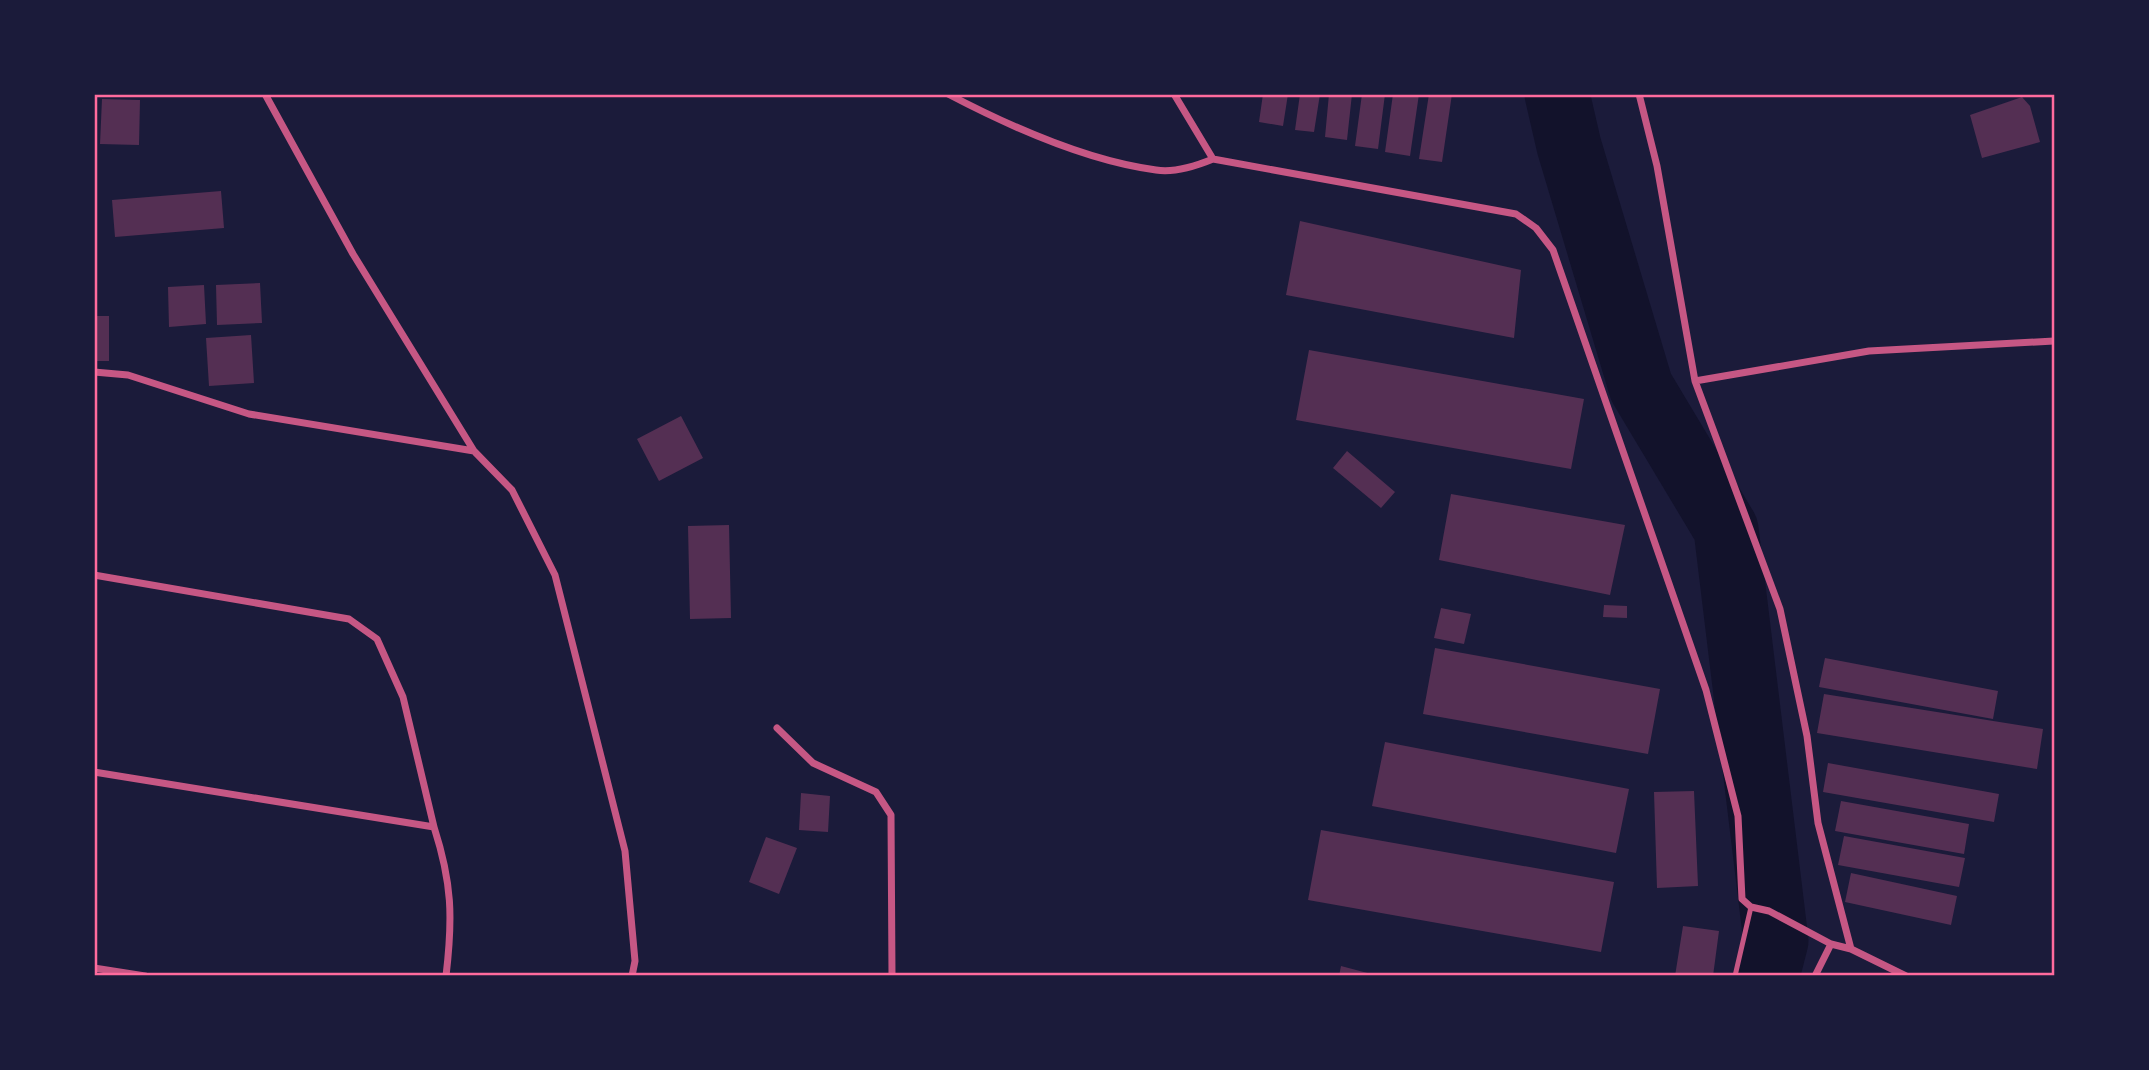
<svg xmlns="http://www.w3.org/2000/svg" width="2149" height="1070" font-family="Poppins,sans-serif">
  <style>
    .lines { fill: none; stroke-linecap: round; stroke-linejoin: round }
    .river { stroke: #12122b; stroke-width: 65 }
    .building { fill: #542f53 }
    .service { stroke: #c65784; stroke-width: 5 }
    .minor { stroke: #c65784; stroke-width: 7 }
    .neatline { fill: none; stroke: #ff6b9d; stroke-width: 2.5 }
  </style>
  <rect width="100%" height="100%" fill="#1b1b3a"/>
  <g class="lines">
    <path class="river" d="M1557,94L1569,146L1641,387L1726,529L1776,941L1767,976"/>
  </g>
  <path class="building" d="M1263,94H1288L1283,126L1259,122Z
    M1300,94H1320L1314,132L1295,130Z
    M1329,94H1352L1347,140L1325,137Z
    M1362,94H1385L1378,149L1355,146Z
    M1393,94H1419L1410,156L1385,152Z
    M1429,94H1452L1442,162L1419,159Z
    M2022,97L2030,106L2040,142L1982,158L1970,115Z
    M102,99L140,100L139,145L100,144Z
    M221,191L224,228L115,237L112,200Z
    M1300,221L1521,270L1514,338L1286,295Z
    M260,283L262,323L217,325L216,285Z
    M204,285L206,324L169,327L168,287Z
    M94,316H109V361H94Z
    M251,335L254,383L209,386L206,338Z
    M1309,350L1584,399L1571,469L1296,420Z
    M681,416L703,458L659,481L637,439Z
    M1347,451L1395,492L1381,508L1333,468Z
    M1451,494L1625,525L1610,595L1439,560Z
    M729,525L731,618L690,619L688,526Z
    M1604,605L1627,606V618L1603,617Z
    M1441,608L1471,614L1464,644L1434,638Z
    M1435,648L1660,689L1648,754L1423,714Z
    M1825,658L1998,691L1993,719L1819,687Z
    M1824,694L2043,729L2037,769L1817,733Z
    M1385,742L1629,789L1616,853L1372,806Z
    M1828,763L1999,794L1994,822L1823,792Z
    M1694,791L1698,886L1657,888L1654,792Z
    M801,793L830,796L828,832L799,830Z
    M1841,801L1969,824L1964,854L1835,831Z
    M1321,830L1614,882L1601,952L1308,900Z
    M1844,836L1965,858L1959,887L1838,865Z
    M766,837L797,848L779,894L749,882Z
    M1851,873L1957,896L1951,925L1845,902Z
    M1683,926L1719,931L1713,976H1675Z
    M1341,966L1375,975V976H1339Z"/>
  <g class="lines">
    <path class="service" d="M1735,976L1751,907"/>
    <path class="minor" d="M265,94L353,254L474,451
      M948,94C1009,126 1087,161 1156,170C1174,173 1196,166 1213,159
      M1174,94L1213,159L1516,214L1536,228L1553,250L1706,690L1738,816L1742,899L1751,907L1769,911L1831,944L1851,949L1906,976
      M1639,94L1657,166L1695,381L1780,609L1807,736L1818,823L1851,949
      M94,372L128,375L249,414L474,451L512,490L555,575L625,851L635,961L632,976
      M1695,381L1869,351L2054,341
      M94,575L349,619L377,639L403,697L434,827
      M777,728L813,763L876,792L891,815L892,976
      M94,772L434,827C452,883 453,917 446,976
      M94,968L145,976
      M1815,976L1831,944"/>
  </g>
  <rect width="2149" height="1070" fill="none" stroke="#1b1b3a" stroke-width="192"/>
  <rect x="96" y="96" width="1957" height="878" class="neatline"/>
</svg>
